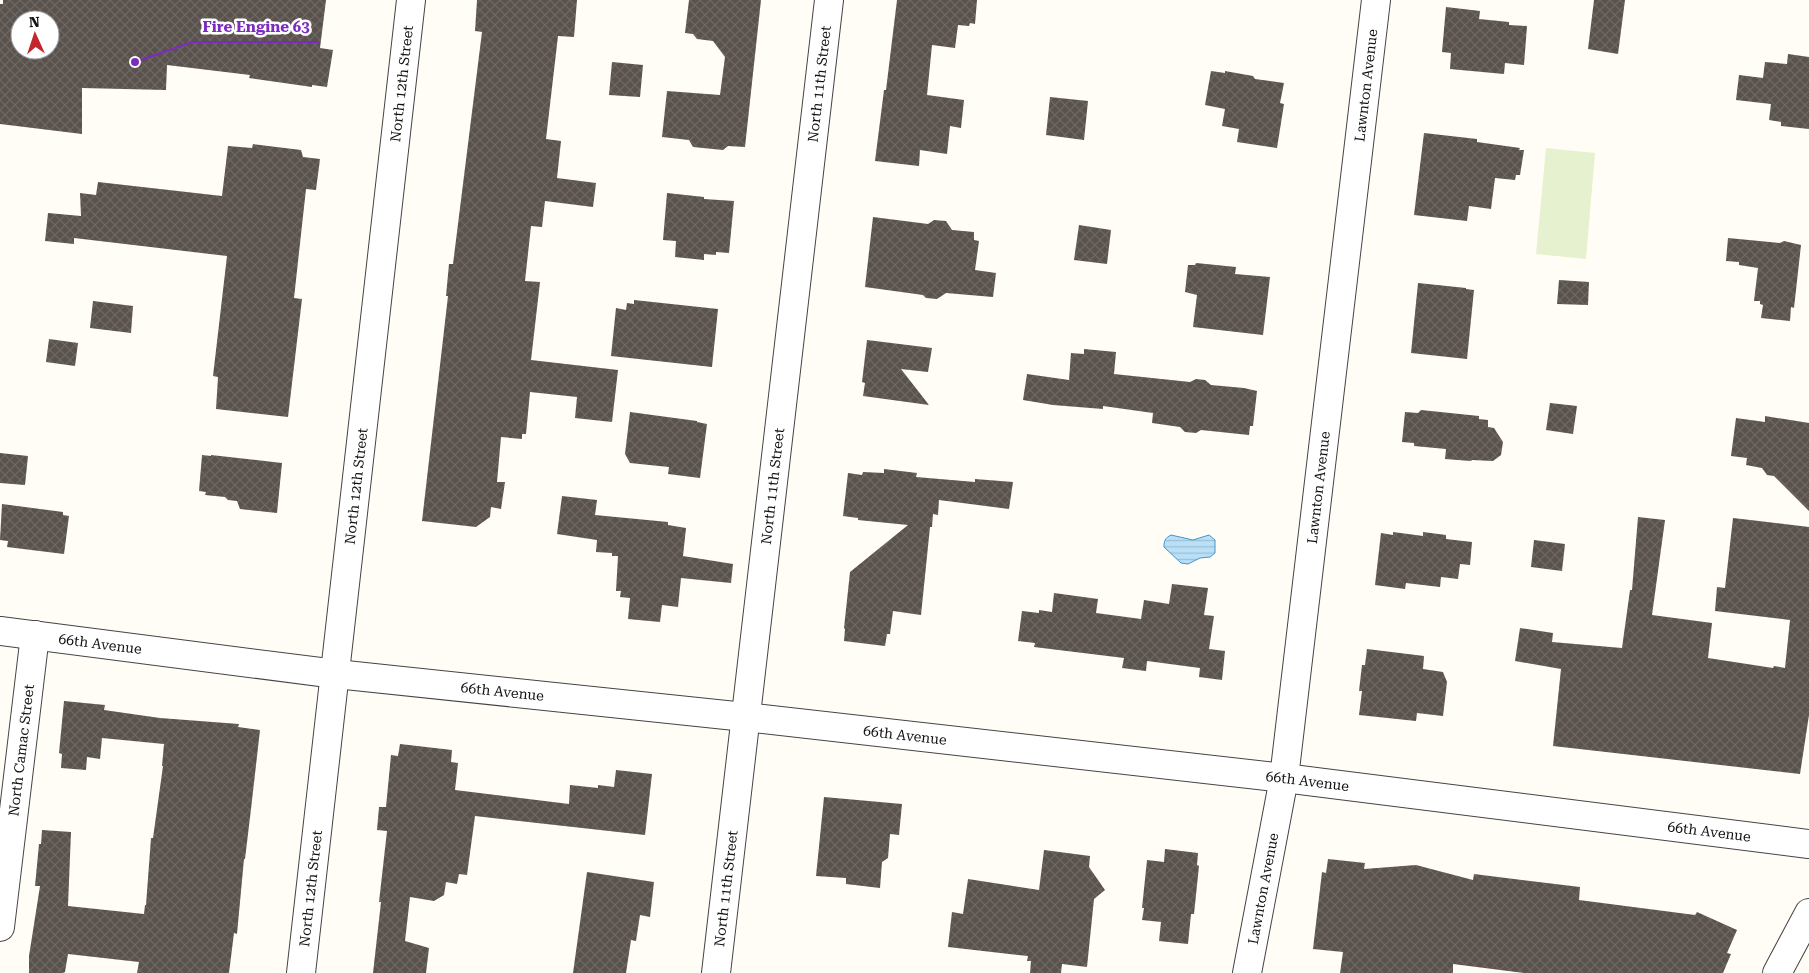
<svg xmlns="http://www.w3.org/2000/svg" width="1809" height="973" font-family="'Roboto Serif',serif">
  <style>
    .pitch { fill: #e6f2cf }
    .water { fill: url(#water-rules); stroke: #3f96cf }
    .building { fill: url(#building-cross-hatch); fill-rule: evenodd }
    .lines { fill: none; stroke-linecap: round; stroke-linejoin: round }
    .minor-casing { stroke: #444; stroke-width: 30 }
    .minor { stroke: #fff; stroke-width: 28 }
    .labels { text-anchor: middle; stroke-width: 5; stroke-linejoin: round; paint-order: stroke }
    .street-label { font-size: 14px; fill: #111; stroke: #fff }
    .leader { fill: none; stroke: #7b2cbf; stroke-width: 2 }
    .callout-dot { fill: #7b2cbf; stroke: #fff; stroke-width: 2 }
    .callout-label { font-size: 15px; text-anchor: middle; font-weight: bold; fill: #7b2cbf; stroke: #fff; stroke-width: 5; stroke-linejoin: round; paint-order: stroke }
  </style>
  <defs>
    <pattern id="water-rules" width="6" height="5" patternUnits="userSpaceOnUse" patternTransform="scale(1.25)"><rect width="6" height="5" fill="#b9e0f7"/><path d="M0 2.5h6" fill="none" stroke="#9ebfd3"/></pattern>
    <pattern id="building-cross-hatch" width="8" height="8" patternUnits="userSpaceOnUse" patternTransform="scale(1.25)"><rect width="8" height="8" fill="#5a524d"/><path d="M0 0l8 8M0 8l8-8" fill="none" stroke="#6d6662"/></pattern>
  </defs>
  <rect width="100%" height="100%" fill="#fffdf5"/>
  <path class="pitch" d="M1546,148L1595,153L1586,259L1536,254Z"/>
  <path class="water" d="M1171,535L1193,540L1209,535L1215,540V553L1210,557L1200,558L1188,564L1181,563L1164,547C1164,541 1165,538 1171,535Z"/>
  <path class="building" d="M3,0H326L320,48L333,50L327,87L312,85V87L249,78L250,75L167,65L166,90L82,88V134L0,124V4H3ZM20,20H50V50H20Z
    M477,0H577L574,37L558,36L546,139L561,141L557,178L596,183L593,207L545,201L542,227L531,226L525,281L540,282L531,360L618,370L612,422L575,418L577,397L530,392L526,434H522V439L501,437L497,482H505L501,509L491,507L490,517L476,527L422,521L448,296H446L449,264H453L482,32L475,31Z
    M689,0H761L745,147L728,146L723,150L693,147L689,140L662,137L667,91L720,95L725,57L713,41L697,39L693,34L685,33Z
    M897,0H977L975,24L970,23L969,26L958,25L955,48L932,45L927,95L964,100L961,128L950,126L947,154L920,150L919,166L875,161L884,90H886Z
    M1594,0H1625L1618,54L1588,49Z
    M1446,7L1480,11L1479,19L1509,22V25L1527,26L1524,65L1505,63L1504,74L1450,69L1451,53L1442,52Z
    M1788,54L1809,57V129L1781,126V122L1769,120L1771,104L1736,100L1739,75L1763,78L1765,62L1787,64Z
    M612,62L643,65L640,97L609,95Z
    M1211,71L1225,73V71L1253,76L1255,79L1284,83L1280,103L1284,104L1277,148L1237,142L1239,129L1222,126L1225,109L1205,105Z
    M1050,97L1088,101L1084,140L1046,135Z
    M1424,133L1477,139V142L1520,148L1519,150H1524L1520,175H1516L1515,180L1495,178L1491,209L1469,206L1467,221L1414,215Z
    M253,144L301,150L303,157L320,159L316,190L306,189L294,298L302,299L288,417L216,409L218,377L213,376L227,256L74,238V244L45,241L48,213L81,216L80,193L96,195L98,182L222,196L228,146L252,148Z
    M667,193L704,197V199L734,201L729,253L716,252V255L704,254V260L675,257L676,241L663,240Z
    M873,217L928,224L934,220L946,221L952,230L974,232V240L979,241L975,270L996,273L993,297L946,293L937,299L926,298L923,295L865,287Z
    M1079,225L1111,230L1107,264L1074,260Z
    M1728,238L1780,243L1784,241L1801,245L1794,308L1791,307L1790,321L1761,318L1763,305L1760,304V301H1754L1758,268L1739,265V262L1726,261Z
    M1196,263L1236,267L1235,274L1270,277L1263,335L1193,327L1197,295L1185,292L1188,265H1195Z
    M1559,280L1589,282L1588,305L1557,304Z
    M1418,283L1466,288V289L1474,290L1467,359L1411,353Z
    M634,300L718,309L712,367L611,356L616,308L626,310L627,303L634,304Z
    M93,301L133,306L131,333L90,328Z
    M49,339L78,343L75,366L46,362Z
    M867,340L932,348L928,372L901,369L929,405L863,396L865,383L862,382Z
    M1084,349L1116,352L1114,374L1190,382L1196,379L1205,380L1211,385L1244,388L1257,391L1253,426H1250L1249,435L1201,430L1196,433L1185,432L1180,427L1152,423L1153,413L1103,406V409L1053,405L1023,400L1027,374L1069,380L1071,353L1084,354Z
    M1550,403L1577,406L1573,434L1546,430Z
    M1421,410L1479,416V419L1488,420V427L1494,428L1503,442L1501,455L1493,461L1472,460L1471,461L1445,459L1446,449L1414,446V443L1402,442L1405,412L1418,413Z
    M630,412L697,421V422L707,424L700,478L668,474L669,467L630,463L625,454Z
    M1765,416L1809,423V511L1774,476L1767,475L1762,468L1746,465L1747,458L1731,456L1736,418L1765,422Z
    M0,453L28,456L25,485L0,483Z
    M202,455L211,456V455L282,463L277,513L240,509L237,501L228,500L225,497L205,495L206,492L199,491Z
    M884,469L917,473L916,477L975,482V479L1013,482L1009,509L939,500L938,515L933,514L932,527H930L921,615L893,611L890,634H887L885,646L844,641L845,629L844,628L850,572L908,525L858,520V518L843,516L848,473L862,475L863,472L884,473Z
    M562,496L597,500L595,515L668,522V525L686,528L683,556L733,564L731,583L681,578L678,607L662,605L660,622L628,619L630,598L620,597L621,591H616L618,556H612V553L596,552L597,540L557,534Z
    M2,504L63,512V515L69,516L64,554L7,547L8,541L0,540Z
    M1638,517L1665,520L1652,615L1712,623L1708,658L1773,668L1774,666L1785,668L1790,620L1715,611L1717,587L1725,588L1733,518L1809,527V715L1800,774L1553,746L1561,669L1515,661L1520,628L1553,633L1552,642L1622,648L1630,590H1632Z
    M1393,532L1423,536V532L1446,535V539L1472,542L1470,565L1460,564L1458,579L1441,577L1440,587L1406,583L1405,589L1375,585L1381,533L1393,535Z
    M1534,540L1565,544L1562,571L1531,567Z
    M1172,584L1208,588L1204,615L1214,616L1209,649L1225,651L1222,680L1199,677L1200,668L1147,661L1146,671L1122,668L1124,658L1034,647L1035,643L1018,641L1022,611L1039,613V610L1052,612L1054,593L1098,599L1096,613L1141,619L1144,600L1169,604Z
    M1367,649L1424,656L1423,669L1443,672L1447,682L1443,716L1417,713L1416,721L1359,715L1362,691H1359L1362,665H1365Z
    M64,701L105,705L104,710L160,718L239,724L238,727L260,730L251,809L245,859H244L237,934L234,933L229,973H137L139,962L68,954L65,972L63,973H29V956L40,886H35L39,844H41L42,830L71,832L68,906L144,914L145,905H146L151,838H153L163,766H162L164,744L102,738L100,759L87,757L86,770L61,768L62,754L59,753Z
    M400,744L452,750L451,762L458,763L455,790L569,804L570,785L598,788V785L614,787L616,770L652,774L645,835L475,816L467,875L459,874L457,884L446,882L444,895L434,901L410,897L405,941L429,948L426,973H373L381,902H379L387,831L377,830L379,807H386L391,755L398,756Z
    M824,797L902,804L899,835L890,834L888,858L882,862L880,888L846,884V878L816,876Z
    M1165,849L1198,853L1197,865L1199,866L1194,914H1191L1188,944L1159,941L1161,922L1142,920L1144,908H1142L1147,860L1164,862Z
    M1044,850L1090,856L1089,867L1105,890L1094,899L1087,967L1062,964L1061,973H1030L1031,961H1027L1028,956L948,947L952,912L963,914L968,879L1039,890Z
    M1328,859L1365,863L1364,869L1416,865L1473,880L1474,874L1580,887L1579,900L1695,915L1697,912L1737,930L1727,953L1731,954L1723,973H1524L1453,964V973H1340L1343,952L1313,949L1322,872L1326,873Z
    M587,872L654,882L650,917L640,915L636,941L631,940L626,973H573Z"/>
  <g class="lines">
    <defs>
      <g id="minor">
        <path id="s1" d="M0,631L336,674L745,717L1284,778L1809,844"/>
        <path id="s2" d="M0,927L35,635"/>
        <path id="s3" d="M301,973L411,0"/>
        <path id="s4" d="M716,973L829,0"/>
        <path id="s5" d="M1247,973L1284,778L1376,0"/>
        <path d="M1777,973L1809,913"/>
      </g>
    </defs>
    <use href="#minor" class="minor-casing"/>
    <use href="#minor" class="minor"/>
  </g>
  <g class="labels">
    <g class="street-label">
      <text dy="5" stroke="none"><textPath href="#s3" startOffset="895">North 12th Street</textPath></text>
      <text dy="5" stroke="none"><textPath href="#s4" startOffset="895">North 11th Street</textPath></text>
      <text dy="5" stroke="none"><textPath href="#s5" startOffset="896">Lawnton Avenue</textPath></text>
      <text dy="5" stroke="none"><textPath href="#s4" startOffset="490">North 11th Street</textPath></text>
      <text dy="5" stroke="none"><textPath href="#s3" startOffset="490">North 12th Street</textPath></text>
      <text dy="5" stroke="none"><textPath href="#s5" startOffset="491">Lawnton Avenue</textPath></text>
      <text dy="5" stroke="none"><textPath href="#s1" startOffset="101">66th Avenue</textPath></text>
      <text dy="5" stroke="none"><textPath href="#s1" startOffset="506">66th Avenue</textPath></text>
      <text dy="5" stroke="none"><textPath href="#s1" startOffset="911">66th Avenue</textPath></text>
      <text dy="5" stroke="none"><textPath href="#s2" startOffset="178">North Camac Street</textPath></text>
      <text dy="5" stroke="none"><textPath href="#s1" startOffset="1316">66th Avenue</textPath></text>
      <text dy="5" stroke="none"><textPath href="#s1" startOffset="1721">66th Avenue</textPath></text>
      <text dy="5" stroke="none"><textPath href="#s3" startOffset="85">North 12th Street</textPath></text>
      <text dy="5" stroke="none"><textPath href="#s4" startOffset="85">North 11th Street</textPath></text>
      <text dy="5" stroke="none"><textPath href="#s5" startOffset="86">Lawnton Avenue</textPath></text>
    </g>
  </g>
  <path class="leader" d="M135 62L192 42H319"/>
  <circle class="callout-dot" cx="135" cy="62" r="5"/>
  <g class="callout-label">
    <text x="256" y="32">Fire Engine 63</text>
  </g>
  <g transform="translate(35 35) rotate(357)"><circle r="24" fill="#ffffff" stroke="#a0a0a0"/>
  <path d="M0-4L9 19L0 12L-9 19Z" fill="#c4262e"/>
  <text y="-8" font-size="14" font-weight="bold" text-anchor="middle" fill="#111111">N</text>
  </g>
</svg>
